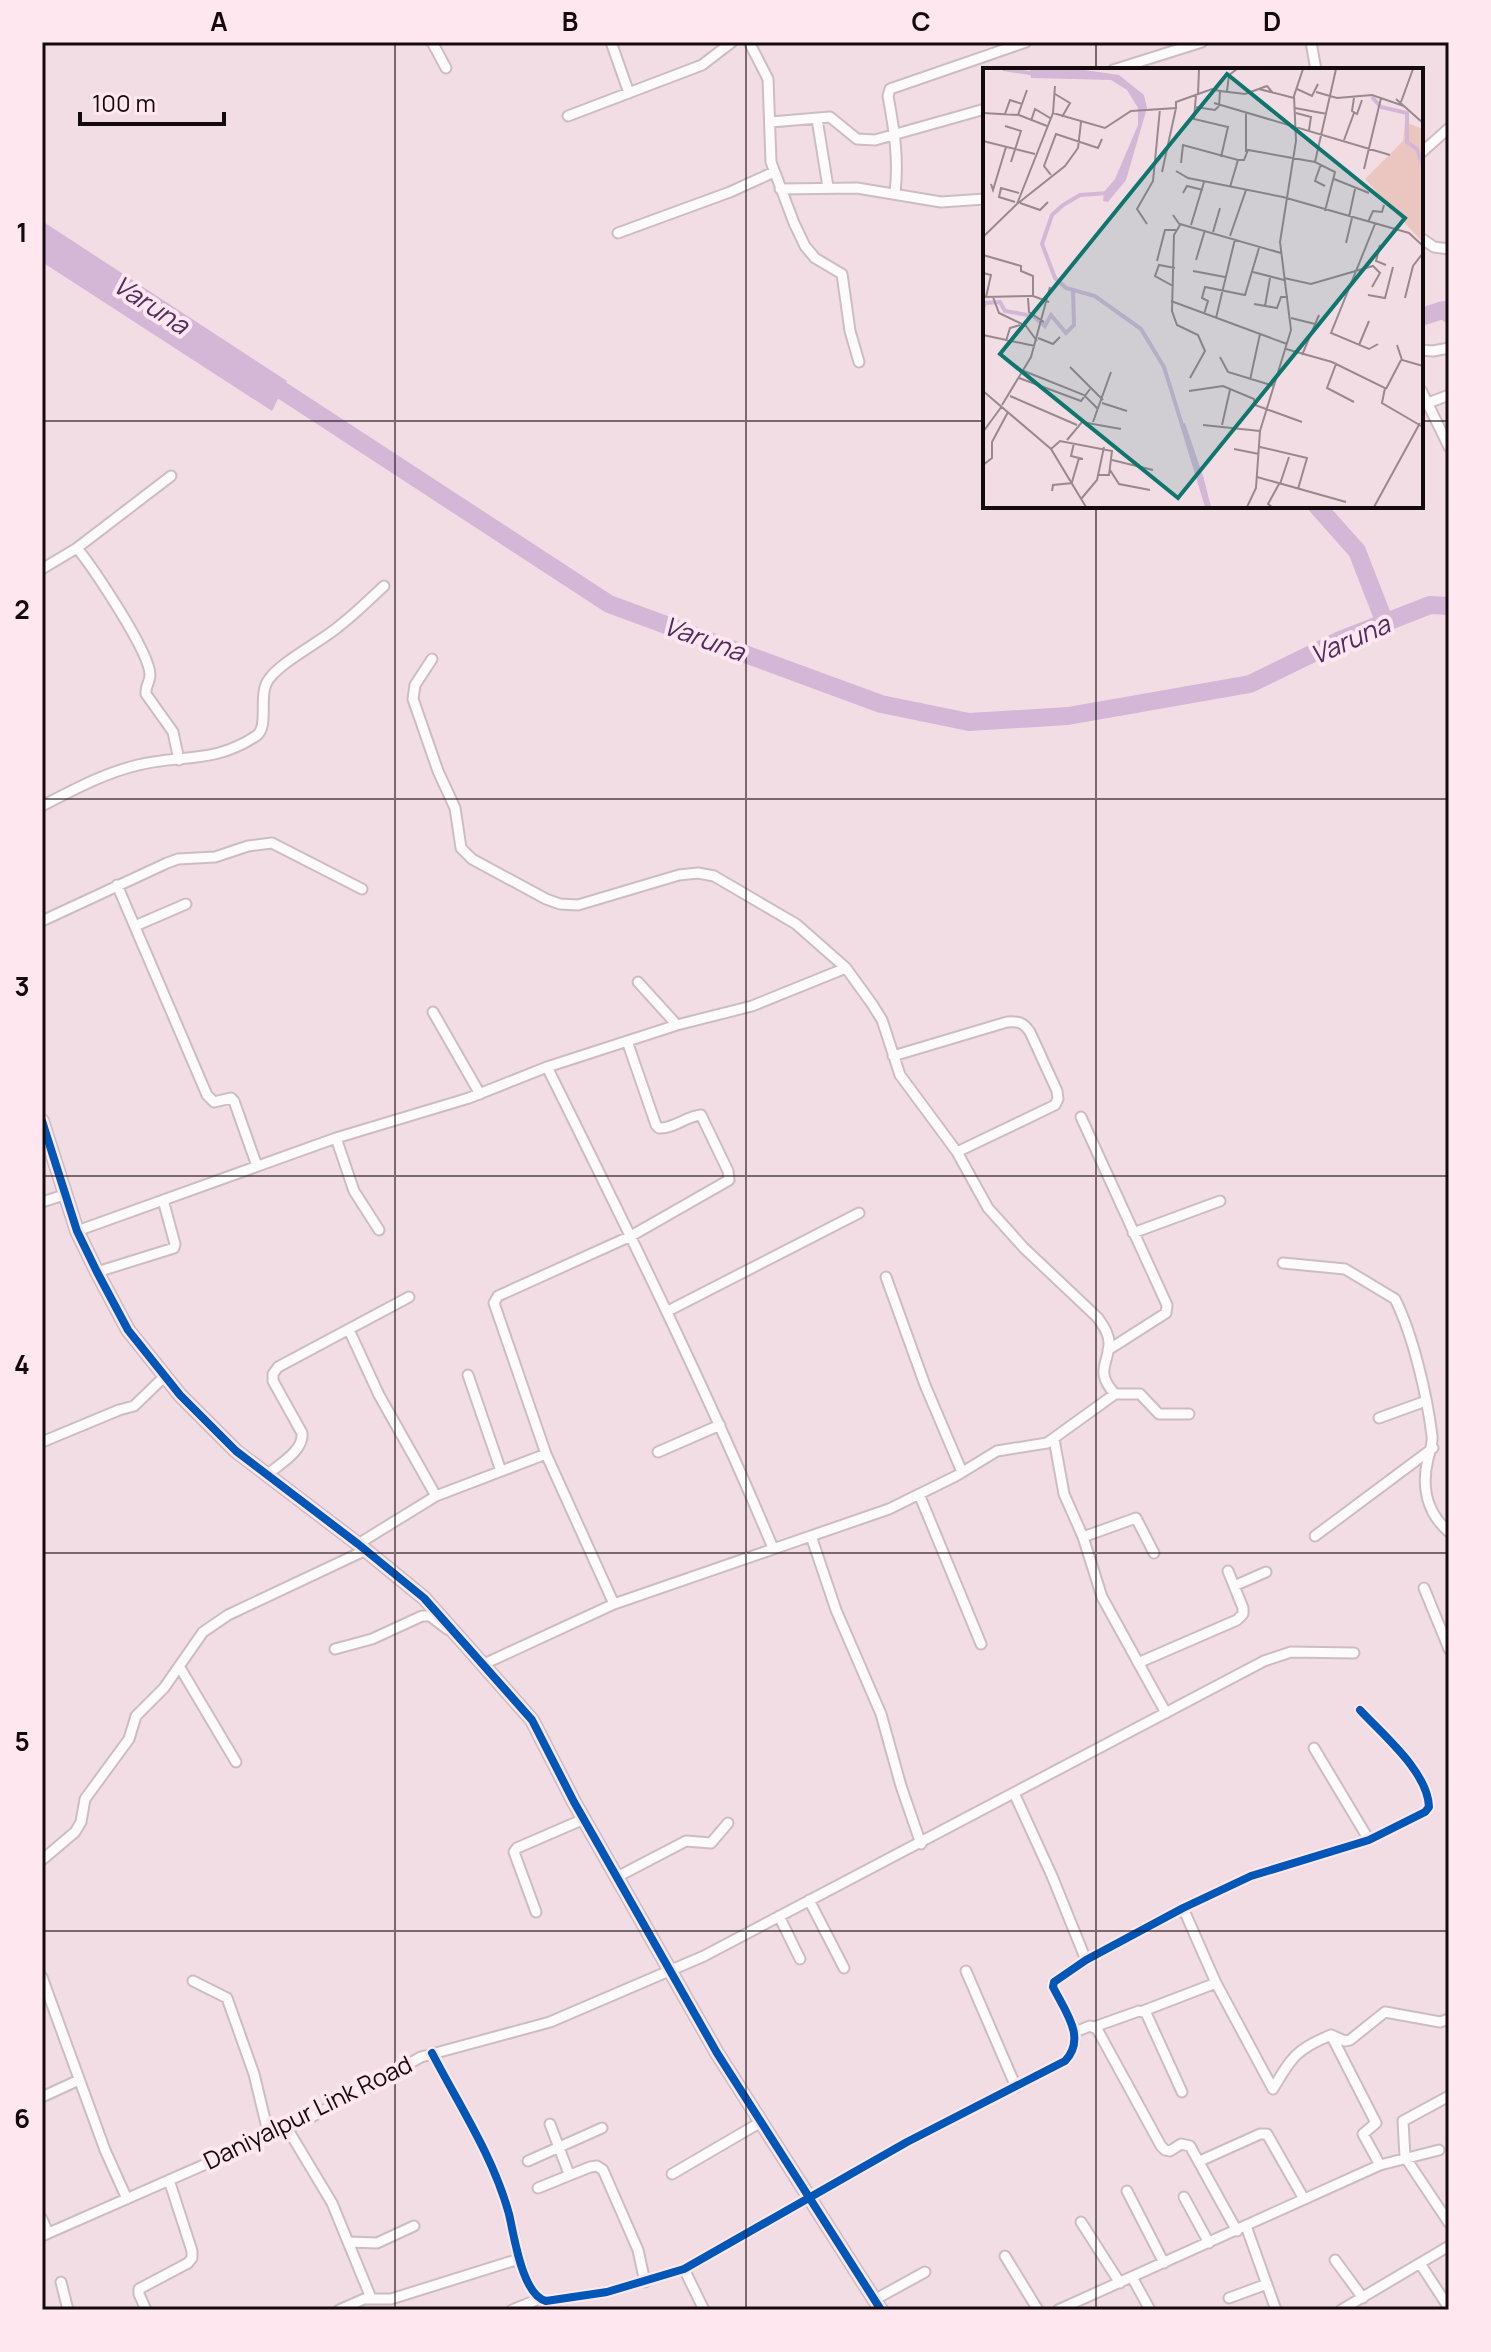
<svg xmlns="http://www.w3.org/2000/svg" width="1491" height="2352" font-family="Manrope,sans-serif">
  <style>
    .water { fill: #d4b7d7 }
    .lines { fill: none; stroke-linecap: round; stroke-linejoin: round }
    .river { stroke: #d4b7d7; stroke-width: 18 }
    .street-casing { stroke: #ccbdc1; stroke-width: 13 }
    .secondary-casing { stroke: #ccbdc1; stroke-width: 16 }
    .street { stroke: #fdfafb; stroke-width: 9 }
    .secondary { stroke: #f6eff0; stroke-width: 12 }
    .cycleway-casing { stroke: #ffe7ef; stroke-width: 13 }
    .cycleway { stroke: #0057b8; stroke-width: 8 }
    .grid { fill: none; stroke: #14090d; stroke-width: 2; stroke-opacity: 0.55 }
    .labels { text-anchor: middle; stroke-width: 8; stroke-linejoin: round; paint-order: stroke }
    .street-label { font-size: 24px; fill: #14090d; stroke: #ffe7ef }
    .water-label { font-size: 26px; font-style: italic; fill: #522b5f; stroke: #ffe7ef }
    .inset-river { fill: none; stroke: #d4b7d7; stroke-width: 4 }
    .inset-road { fill: none; stroke: #9a888f; stroke-width: 2 }
    .view { fill: #0f766e; fill-opacity: 0.15; stroke: #0f766e; stroke-width: 4 }
    .inset-edge { fill: none; stroke: #14090d; stroke-width: 4 }
    .neatline { fill: none; stroke: #14090d; stroke-width: 3 }
    .grid-label { font-size: 26px; text-anchor: middle; font-weight: bold; fill: #14090d }
  </style>
  <rect width="100%" height="100%" fill="#f3dde5"/>
  <path class="water" d="M42,221L287,381L272,411L42,262Z"/>
  <g class="lines">
    <path class="river" d="M1421,317L1443,310L1449,314
      M263,378L609,604L881,704L969,722L1068,716L1250,684L1338,641L1430,605L1449,606
      M1317,506L1357,551L1385,623"/>
    <defs>
      <path id="street" d="M432,42L446,68
        M611,42L629,93
        M749,42L768,79L771,162L794,223L805,246L815,258L842,274L850,331L859,362
        M1311,42L1316,70
        M1113,70L1202,42
        M568,116L702,65L732,42
        M817,119L828,187
        M771,122L830,117L857,139L875,140L985,109
        M1421,153L1449,128
        M780,189L857,188L941,202L985,199
        M895,193C899,159 894,128 888,96L890,89L1026,42
        M618,233L730,192L774,172
        M1421,238L1434,247L1449,249
        M1421,350L1433,351L1449,348
        M1421,390L1449,447
        M1428,403L1449,395
        M77,548C93,568 150,652 150,675C150,682 145,686 146,694L173,732L179,760
        M42,569L77,548L171,476
        M432,659L415,685L413,699L438,771L455,808L461,848L472,859L546,899L560,904L578,905L679,875L698,873L714,876L796,924L846,968L872,1004L882,1020L900,1075L957,1152L988,1208L1024,1248L1098,1318C1103,1326 1109,1333 1109,1343C1109,1364 1094,1371 1115,1394H1140L1159,1414H1189
        M42,806C73,790 104,773 138,765C182,754 214,764 256,736C270,727 257,694 269,679C281,662 320,642 338,627C354,615 369,600 384,586
        M117,885L207,1095L214,1102L231,1098L234,1101L257,1166
        M42,921L167,863L178,859L215,857L248,846L272,843L362,889
        M135,926L186,904
        M638,982L677,1025
        M433,1012L480,1094
        M893,1056L1007,1022C1018,1021 1023,1022 1030,1032L1057,1091L1058,1099L1055,1105L957,1152
        M547,1067C626,1226 704,1384 773,1548
        M1081,1117L1167,1305L1166,1313L1108,1350
        M336,1138L354,1191L379,1230
        M42,1202L64,1195
        M77,1231L336,1138L469,1098L547,1067L677,1025L752,1006L846,968
        M1133,1233L1220,1201
        M1283,1263L1345,1269L1395,1299C1413,1335 1427,1395 1432,1436C1433,1445 1430,1450 1428,1459C1421,1487 1427,1513 1449,1532
        M97,1272L174,1248L175,1244L163,1200
        M886,1277L925,1385L962,1472
        M668,1311L859,1213
        M349,1330L379,1395L436,1496
        M468,1375L501,1471
        M1379,1418L1426,1401
        M1054,1439L1064,1494L1083,1537L1102,1597L1166,1713
        M42,1442L119,1410L134,1406L165,1376
        M658,1452L720,1425
        M267,1475C279,1464 304,1451 302,1433L273,1381V1374L278,1367L409,1297
        M919,1494L981,1644
        M811,1536L836,1610L881,1714L901,1786L921,1844
        M1315,1536L1433,1448
        M1083,1537L1136,1518L1154,1553
        M358,1544L436,1496L546,1454
        M1234,1586L1266,1572
        M1424,1588L1449,1649
        M614,1604L546,1454L494,1303L498,1296L631,1236L729,1180L728,1171L701,1115C686,1116 674,1129 659,1128L656,1125L627,1041
        M335,1649L372,1639L422,1616H430L447,1629
        M1138,1663L1237,1620L1243,1614V1608L1228,1571
        M484,1664L614,1604L889,1509L956,1476L997,1451L1047,1443L1115,1394
        M179,1666L236,1762
        M1314,1748L1369,1840
        M1014,1793L1052,1876L1086,1960
        M42,1860L75,1832L81,1822L85,1799L129,1739L136,1716L164,1688L203,1632L228,1615L366,1550
        M617,1877L686,1841L711,1843L728,1823
        M809,1900L844,1968
        M1183,1908L1216,1983L1273,2089
        M536,1912L514,1852L517,1848L584,1819
        M779,1916L800,1959
        M966,1971L1016,2087
        M42,1977L105,2150L127,2199
        M193,1981L227,1998L254,2074L269,2136
        M1143,2011L1216,1983
        M1094,2027L1139,2011L1146,2013L1182,2092
        M1075,2032L1090,2026L1097,2029L1161,2146L1165,2150L1170,2151L1181,2144L1190,2146L1237,2231
        M1331,2035L1376,2123L1363,2134L1380,2165
        M432,2053C459,2105 493,2156 509,2214C514,2235 522,2295 546,2301L607,2292L684,2269L907,2142L1065,2061C1087,2038 1065,2011 1053,1987L1054,1982L1086,1960L1183,1908L1251,1876L1369,1840L1425,1812L1429,1807C1428,1772 1383,1735 1360,1710
        M1273,2089C1291,2058 1296,2049 1331,2035L1345,2041L1350,2040L1385,2012L1440,2022L1449,2019
        M1449,2096L1403,2121L1405,2157L1449,2223
        M42,2097L79,2080
        M550,2124L569,2174
        M287,2128L332,2203L371,2298
        M528,2161L602,2128
        M1200,2161L1260,2134H1267L1304,2199
        M672,2174L761,2122
        M538,2188L590,2167L597,2166L603,2170L638,2250L645,2282
        M1127,2191L1164,2263
        M1184,2197L1209,2243
        M42,2219L48,2233
        M1081,2222L1120,2283
        M1246,2226L1276,2310
        M42,2236L306,2120L421,2057L550,2022L704,1956L1264,1661L1291,1652L1354,1653
        M349,2242L377,2243L414,2226
        M1005,2256L1038,2310
        M1335,2260L1363,2298
        M1421,2265L1449,2308
        M684,2269L704,2310
        M1132,2277L1150,2310
        M61,2282L68,2310
        M1229,2298L1267,2284
        M874,2300L925,2272
        M146,2310L139,2294V2289L188,2263L192,2258V2251L169,2180
        M339,2310L364,2299H391L519,2259
        M512,2310L539,2299
        M1058,2310L1380,2165L1439,2150
        M1341,2310L1449,2246"/>
      <path id="secondary" d="M42,1121L77,1231L97,1272L128,1330L180,1395L236,1451L358,1544L424,1598L532,1720L574,1802L717,2053L881,2310"/>
    </defs>
    <use href="#street" class="street-casing"/>
    <use href="#secondary" class="secondary-casing"/>
    <use href="#street" class="street"/>
    <use href="#secondary" class="secondary"/>
    <defs>
      <path id="cycleway" d="M42,1121L77,1231L97,1272L128,1330L180,1395L236,1451L358,1544L424,1598L532,1720L574,1802L717,2053L881,2310
        M432,2053C459,2105 493,2156 509,2214C514,2235 522,2295 546,2301L607,2292L684,2269L907,2142L1065,2061C1087,2038 1065,2011 1053,1987L1054,1982L1086,1960L1183,1908L1251,1876L1369,1840L1425,1812L1429,1807C1428,1772 1383,1735 1360,1710"/>
    </defs>
    <use href="#cycleway" class="cycleway-casing"/>
    <use href="#cycleway" class="cycleway"/>
  </g>
  <path class="grid" d="M395,42V2310M746,42V2310M1096,42V70M42,421H985M1421,421H1449M1096,506V2310M42,799H1449M42,1176H1449M42,1553H1449M42,1931H1449"/>
  <g class="labels">
    <g class="street-label">
      <text transform="translate(308 2113) rotate(-26)" y="8">Daniyalpur Link Road</text>
    </g>
    <g class="water-label">
      <text transform="translate(151 305) rotate(33)" y="9">Varuna</text>
      <text transform="translate(704 639) rotate(20)" y="9">Varuna</text>
      <text transform="translate(1350 640) rotate(-24)" y="9">Varuna</text>
    </g>
  </g>
  <g transform="translate(983 68)">
    <rect width="440" height="440" fill="#f3dde5"/>
    <path d="M422,54L440,61V175L382,111L420,73Z" fill="#ebc6c1"/>
    <path d="M95,1L136,7L161,27L164,40L143,112L125,134L120,133L121,124L132,111L155,57V40L144,22L128,12L48,10L47,2ZM202,355L221,411L228,439H222L197,357Z" fill="#d4b7d7"/>
    <path class="inset-river" d="M20,1L54,6M389,29L398,39L424,45V74L434,81L440,98M126,125L97,127L80,137L69,147L59,176L72,210L83,220L112,228L158,261L181,299L200,360M0,242L2,235L17,234L22,243L50,248L62,258L68,247L83,265L91,257L90,222"/>
    <path class="inset-road" d="M276,21L311,30M314,21L329,28L335,16M237,23L262,26L284,18L290,25M244,23L246,7L254,1M333,24L354,30L389,27L421,38M72,26L87,35L79,49M213,27L211,51L245,59L238,89M215,27L216,1M371,30L369,43L374,46L379,32M413,31L440,55M418,34L430,1M231,35L407,87M212,39L232,42L236,38M312,40L344,46M0,45L36,47L64,58M70,45L72,18M263,45V84M313,45L328,49L326,62M22,46L27,32L39,36M35,47L44,22M48,53L52,41L67,50M22,58L38,63L28,94M361,72L371,45M0,73L52,86M332,94L353,1M198,95L200,77L255,92M338,96L332,113L342,118M381,101L398,30M193,103L205,110L300,129L426,165L440,178M179,104L193,40M68,107L61,98L73,66L115,80L119,71M351,111L386,125M8,116L10,122L23,79M247,119L255,92H261L265,82L332,94L352,104L342,143M200,125L204,118L220,122M32,134L16,129L18,120L36,125M37,135L57,142L65,134M34,136L82,98L95,80L98,54M190,147L197,157L191,167L189,243L194,257L215,267L222,283L207,310M366,149L372,121M385,154L390,143L399,144L401,137M164,156L154,141L170,113L177,41M197,156L298,185M392,156L348,265L386,281L395,276M208,157L221,114M230,164L237,140M247,168L263,122M0,169L34,136L70,45L122,60L148,43L193,40V34L229,21L237,23L236,38M363,175L369,150M397,177L393,193L403,197M0,187L38,198V203L50,208V228L66,234M213,192L222,162M174,193L182,162H193M210,203L242,209M270,204L301,212M0,205L8,207L3,229M301,210L328,216L390,198L397,205L389,219M190,218L172,208L176,197L192,200M385,227L402,230L410,199M0,229L49,228M10,229L16,245L43,258L54,273M45,230L46,244L61,254M422,230L430,198L440,185M188,233L304,276M271,236L294,240L298,229H305M282,238L287,210M221,246L225,233L219,230L222,219L262,227L276,180M233,250L252,171M308,250L332,256M0,267L52,278M55,270L70,276L77,269M23,273L27,260L37,257M376,277L386,253M414,277L419,292L440,298M303,281L349,294L402,320L399,335L440,359M319,287L336,247M237,289L245,304L291,318M353,296L344,320L371,334M87,299L120,332M41,303L101,327L115,341M36,310L98,333L107,321M267,312L277,266M403,321L418,292M0,323L68,381L103,439M206,323L240,318L271,331L272,337L319,354M27,328L94,357M119,335L144,343M19,337L48,289L67,219M110,354L128,304M220,357L277,363M239,357L247,322M0,364L19,338M84,372L99,354L138,361M91,375L88,388L100,391M277,379L324,390L315,421M68,381L77,373L129,383L126,407H114M251,381L276,386M129,392L170,402M0,397L9,390V374L25,344M127,402L136,416L167,422M274,409L363,434M89,414L96,390M297,416L306,389M69,423L70,417L90,415M98,431L114,412L121,379M264,439L273,420L277,363L308,262L297,174L313,73L311,28L320,1M289,439L285,436L296,416M391,439L437,355"/>
    <path class="view" d="M244,6L422,150L195,430L17,286Z"/>
    <rect width="440" height="440" class="inset-edge"/>
  </g>
  <rect width="1491" height="2352" fill="none" stroke="#ffe7ef" stroke-width="88"/>
  <path d="M80 112v12h144v-12" fill="none" stroke="#14090d" stroke-width="4"/>
  <text x="92" y="112" font-size="24" fill="#14090d" stroke="#ffe7ef" stroke-width="6" paint-order="stroke">100 m</text>
  <rect x="44" y="44" width="1403" height="2264" class="neatline"/>
  <g class="grid-label">
    <text x="219" y="31">A</text>
    <text x="570" y="31">B</text>
    <text x="921" y="31">C</text>
    <text x="1272" y="31">D</text>
    <text x="22" y="242">1</text>
    <text x="22" y="619">2</text>
    <text x="22" y="996">3</text>
    <text x="22" y="1374">4</text>
    <text x="22" y="1751">5</text>
    <text x="22" y="2128">6</text>
  </g>
</svg>
